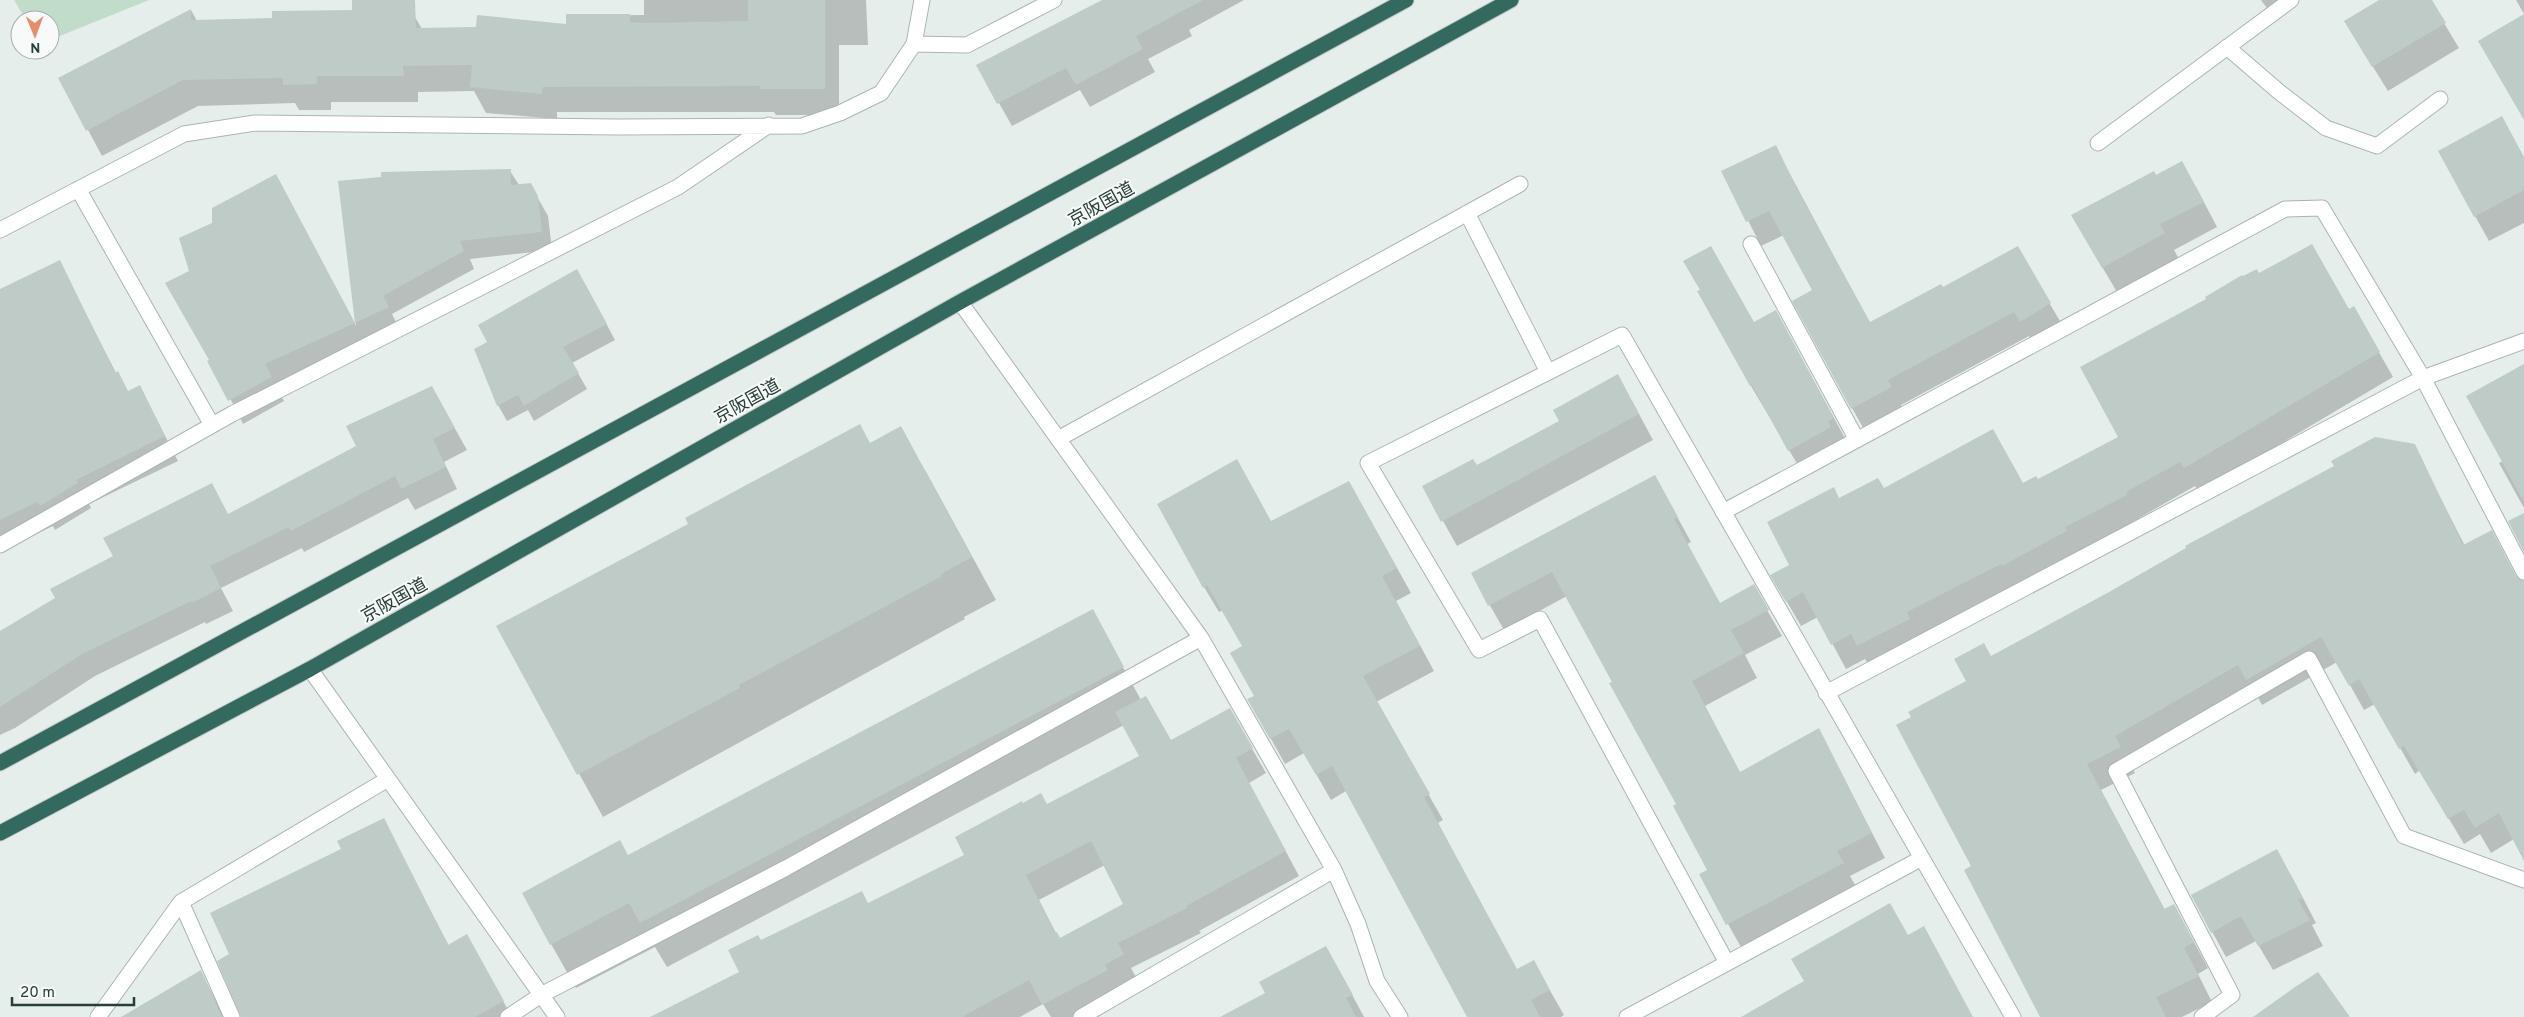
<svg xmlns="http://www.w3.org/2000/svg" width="2524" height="1017" font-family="Overpass,'Noto Sans JP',sans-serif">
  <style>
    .green { fill: #c1ddc9 }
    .shadow { fill: #0003; fill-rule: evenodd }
    .building { fill: #becbc7; fill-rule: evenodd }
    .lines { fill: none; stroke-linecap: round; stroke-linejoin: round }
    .lane-casing { stroke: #a9b6b2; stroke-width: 17 }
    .street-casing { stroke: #a9b6b2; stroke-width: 17 }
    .highway-casing { stroke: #c2c9c8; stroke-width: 17 }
    .lane { stroke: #fff; stroke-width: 15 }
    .street { stroke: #fff; stroke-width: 15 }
    .highway { stroke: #346960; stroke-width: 15 }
    .labels { text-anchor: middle; stroke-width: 4; stroke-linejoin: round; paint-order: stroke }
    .street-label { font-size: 18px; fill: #263f39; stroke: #f7faf9 }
  </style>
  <rect width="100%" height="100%" fill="#e6eeeb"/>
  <path class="green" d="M14,0H149L50,40V20H26Z"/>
  <path class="shadow" d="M644,0H866L868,45H839V115H776L774,112H557V119L486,113L474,91L418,92V102H331V110H299L295,103L198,106L102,156L60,78L191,10L197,21L415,17L422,29L567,25V16L644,15Z
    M1104,0H1244L1189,30L1192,36L1148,59L1155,72L1090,107L1080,90L1012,126L978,66Z
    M2261,0H2284L2269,11Z
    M2381,0H2430L2459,48L2388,91L2360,46Z
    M2516,0H2524V14Z
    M1775,146L1870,324L1942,289L2017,248L2064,328L2035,346L2029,336L1901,405L1905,412L1866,433L1852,408L1814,290L1784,235L1761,246L1723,171Z
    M2524,158V223L2489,241L2475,216Z
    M510,171L519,185L530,184L548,216L552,250L470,259L474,269L392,314L398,326L277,388L284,401L243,424L211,360L191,271L289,200L356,326L339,182Z
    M2156,176L2196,187L2217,227L2174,250L2179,259L2117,292L2072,216Z
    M59,261L116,373L128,392L140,387L178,461L89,504L91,508L55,530L53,526L0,551V296Z
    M2259,275L2349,311L2354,308L2393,377L2199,492L2195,486L2139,518L2140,520L1872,670L1865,659L1846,669L1818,617L1801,626L1772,576L1791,565L1839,500L1883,490L2023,485L2038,481L2119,437Z
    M586,286L615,340L572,363L587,389L534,421L528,410L507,421L498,405Z
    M1701,290L1754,324L1788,334L1846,440L1802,472L1751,386L1699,292Z
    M2524,366V508L2499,463L2503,461Z
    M1632,401L1653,440L1457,546L1424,487Z
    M444,409L467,450L444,462L457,489L415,510L408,498L304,552L302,548L221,588L233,611L206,624L205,622L95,676L15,728L0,735V632L228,515Z
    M870,444L925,470L996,600L964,617L965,619L603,817L498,627Z
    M2414,446L2465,546L2524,645V857L2514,839L2491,853L2480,834L2464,844L2420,770L2415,774L2375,704L2364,710L2337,662L2262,705L2254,690L2129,762L2135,773L2101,790L2165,910L2174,905L2188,931L2208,968L2198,974L2212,1002L2182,1017H2043L1973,867L1967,682L1991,658Z
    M1669,502L1691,542L1687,544L1720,604L1753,586L1782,636L1745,655L1757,678L1705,706L1740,773L1819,730L1885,858L1850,876L1857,888L1742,949L1728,924L1709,870L1678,804L1567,596L1504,630L1472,574Z
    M1363,507L1411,593L1396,601L1434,671L1376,702L1443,820L1438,823L1517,971L1548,987L1564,1015L1561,1017H1469L1346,791L1331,800L1304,753L1285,764L1249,700L1256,696L1244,647L1223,610L1219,612L1204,587L1271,522Z
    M1092,611L1141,700L1171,742L1230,710L1266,773L1249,783L1299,876L1199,931L1201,933L1131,968L1137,979L1080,1017H1051L1043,1004L1020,1017H663L741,973L760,941L868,904L966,856L1023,804L1047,805L1141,756L1124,725L667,967L655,947L576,988L551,944L628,857ZM1105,865L1125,904L1059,939L1039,900Z
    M383,820L449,946L467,936L512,1017H247L231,954L343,850Z
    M2291,875L2316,923L2312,925L2323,946L2273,970L2256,941L2226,957L2192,895Z
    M201,972L224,1017H131Z
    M1340,972L1364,1017H1223Z"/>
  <path class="building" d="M352,0H415L416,28L476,27L477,15L566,24V14H630V22L644,23L748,21V0H825V89H760V86L543,87L542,94L470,87L472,65L403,66L404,76H317V84L283,85V78L183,80L86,131L58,78L191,9V20L272,18V11L352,10Z
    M1102,0H1203L1136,36L1143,49L1076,85L1066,68L997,104L976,65Z
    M2379,0H2432L2446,23L2372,67L2344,21Z
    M2524,14V120L2478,41Z
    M2502,116L2524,157V190L2474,217L2438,151Z
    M1776,145L1796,187L1870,322L1941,284L1943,287L2018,246L2051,303L2020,322L2014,312L1888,380L1892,387L1851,409L1792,301L1812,290L1769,211L1746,222L1721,171Z
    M2182,161L2204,202L2160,224L2165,233L2102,268L2071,215L2154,171L2156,175Z
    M511,169V185L531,183L538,196L542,232L460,241L464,251L383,296L389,307L355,323L338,181L381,177V172Z
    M276,174L355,323L265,364L272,377L228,401L207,361L209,360L165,283L189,271L179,238L212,223V208Z
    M2312,244L2349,309L2354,306L2380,352L2184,468L2180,462L2126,492L2127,495L2065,527L2067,531L2002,566L2001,564L1907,612L1910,619L1857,646L1851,634L1831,645L1803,592L1786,602L1770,575L1789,565L1767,522L1834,487L1839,498L1878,478L1884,488L1993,429L2023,483L2036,476L2038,479L2118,437L2080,367L2206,299L2205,297L2242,275L2243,276L2257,269L2259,273Z
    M1711,246L1754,322L1776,310L1834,418L1828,421L1831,427L1788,451L1752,385L1750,386L1697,291L1700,290L1683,261Z
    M60,260L115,373L118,371L128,391L140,385L165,436L76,480L78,483L40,506L37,502L0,520V289Z
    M577,269L607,324L563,347L579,373L524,406L518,395L497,406L474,349L487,342L478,325Z
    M2524,364V502L2466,396Z
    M1618,374L1639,414L1441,522L1422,486L1473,459L1477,465L1559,421L1553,410Z
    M432,386L455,428L433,439L446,467L401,489L395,476L291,531L288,527L210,566L221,588L192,603L191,601L82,654L0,707V631L55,598L50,589L113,556L103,538L212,483L228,514L356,446L346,426Z
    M860,424L870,443L901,426L972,557L941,574L942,576L739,685L740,688L577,775L496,626L688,524L685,518Z
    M2375,437L2415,444L2463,545L2492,530L2516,576L2524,581V861L2499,813L2475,828L2464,810L2448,819L2404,746L2399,749L2359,679L2349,686L2321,637L2246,680L2238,665L2115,736L2121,747L2087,764L2164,909L2174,904L2194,942L2184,948L2199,976L2156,997L2166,1017H2040L1964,870L1971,866L1896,725L1911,717L1908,712L1966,681L1954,659L1984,643L1991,656L2109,592L2186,548L2185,546L2334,466L2331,461Z
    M1237,459L1271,521L1349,481L1397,568L1382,576L1420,646L1363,676L1430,794L1424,797L1517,969L1534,960L1550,990L1531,1000L1540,1017H1467L1332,766L1316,775L1289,729L1270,739L1247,699L1254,696L1230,653L1242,646L1207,585L1203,588L1157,504Z
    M1655,475L1678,517L1674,519L1720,603L1754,584L1769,610L1731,630L1744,653L1692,681L1740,772L1819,728L1872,833L1837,851L1844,863L1726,925L1699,874L1707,870L1673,806L1676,804L1609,683L1612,682L1552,572L1488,606L1471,573Z
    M2524,513V552L2508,521Z
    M1093,609L1124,667L640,923L629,903L550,945L522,893L620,840L628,855Z
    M1146,696L1171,740L1230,708L1253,748L1236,758L1286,851L1186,906L1187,908L1118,943L1124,954L1105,965L1108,970L1042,1005L1029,980L962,1017H650L739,972L728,950L758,935L761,940L862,891L868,903L964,855L955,837L1022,801L1023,803L1041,793L1047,804L1139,756L1115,712ZM1091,841L1123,904L1060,938L1057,932L1055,933L1026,875Z
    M384,818L448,945L467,934L504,1001L475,1017H241L217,961L229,954L210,913L341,849L337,841Z
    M2277,849L2303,898L2298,900L2310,920L2258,946L2241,916L2211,933L2191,895Z
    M1890,903L1908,935L1924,926L1973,1017H1741L1804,981L1791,959Z
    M1326,946L1353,995L1346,998L1356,1017H1220L1265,993L1259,982Z
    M201,970L222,1017H121Z
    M2318,972L2350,1017H2253L2295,987Z"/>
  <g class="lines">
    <defs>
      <path id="lane" d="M1467,213L1548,372
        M1058,439L1520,184"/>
      <path id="street" d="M914,44L967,45L1054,0
        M2227,47L2278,91L2326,128L2377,146L2440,99
        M2098,143L2291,0
        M78,189L212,425
        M0,230L184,134L255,123L617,127L802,126L840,113L881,93L914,44L922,0
        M1751,244L1857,440
        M960,302L1201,638L1334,870L1358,924L1377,981L1400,1017
        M1723,512L2285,209L2322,208L2423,378L2524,572
        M0,545L232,414L678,187L769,125
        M310,669L557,1017
        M1826,693L2423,378L2524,341
        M181,902L232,1017
        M1727,963L1540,619L1479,650L1368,463L1622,335L2013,1017
        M98,1017L181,902L388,779
        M508,1017L541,995L786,868L1201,638
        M1081,1017L1334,870
        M1627,1017L1922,858
        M2202,1017L2232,995L2116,771L2309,659L2404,836L2524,880"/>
      <path id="highway" d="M0,763L1406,0
        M0,833L310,669L960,302L1511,0"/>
    </defs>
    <use href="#lane" class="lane-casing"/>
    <use href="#street" class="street-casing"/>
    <use href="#highway" class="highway-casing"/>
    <use href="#lane" class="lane"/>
    <use href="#street" class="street"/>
    <use href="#highway" class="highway"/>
  </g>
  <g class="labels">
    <g class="street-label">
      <text transform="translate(1101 204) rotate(-29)" y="6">京阪国道</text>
      <text transform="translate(747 401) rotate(-29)" y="6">京阪国道</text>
      <text transform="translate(394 600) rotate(-29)" y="6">京阪国道</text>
    </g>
  </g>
  <g transform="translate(35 35) rotate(179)"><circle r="24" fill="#f7faf9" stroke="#a3afac"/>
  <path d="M0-4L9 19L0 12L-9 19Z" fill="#e88d6a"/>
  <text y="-8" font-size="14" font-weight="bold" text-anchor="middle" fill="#263f39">N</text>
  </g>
  <path d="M12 997v8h122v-8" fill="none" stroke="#263f39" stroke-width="2.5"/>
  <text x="20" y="997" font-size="15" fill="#263f39" stroke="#f7faf9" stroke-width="4" paint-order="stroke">20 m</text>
</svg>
